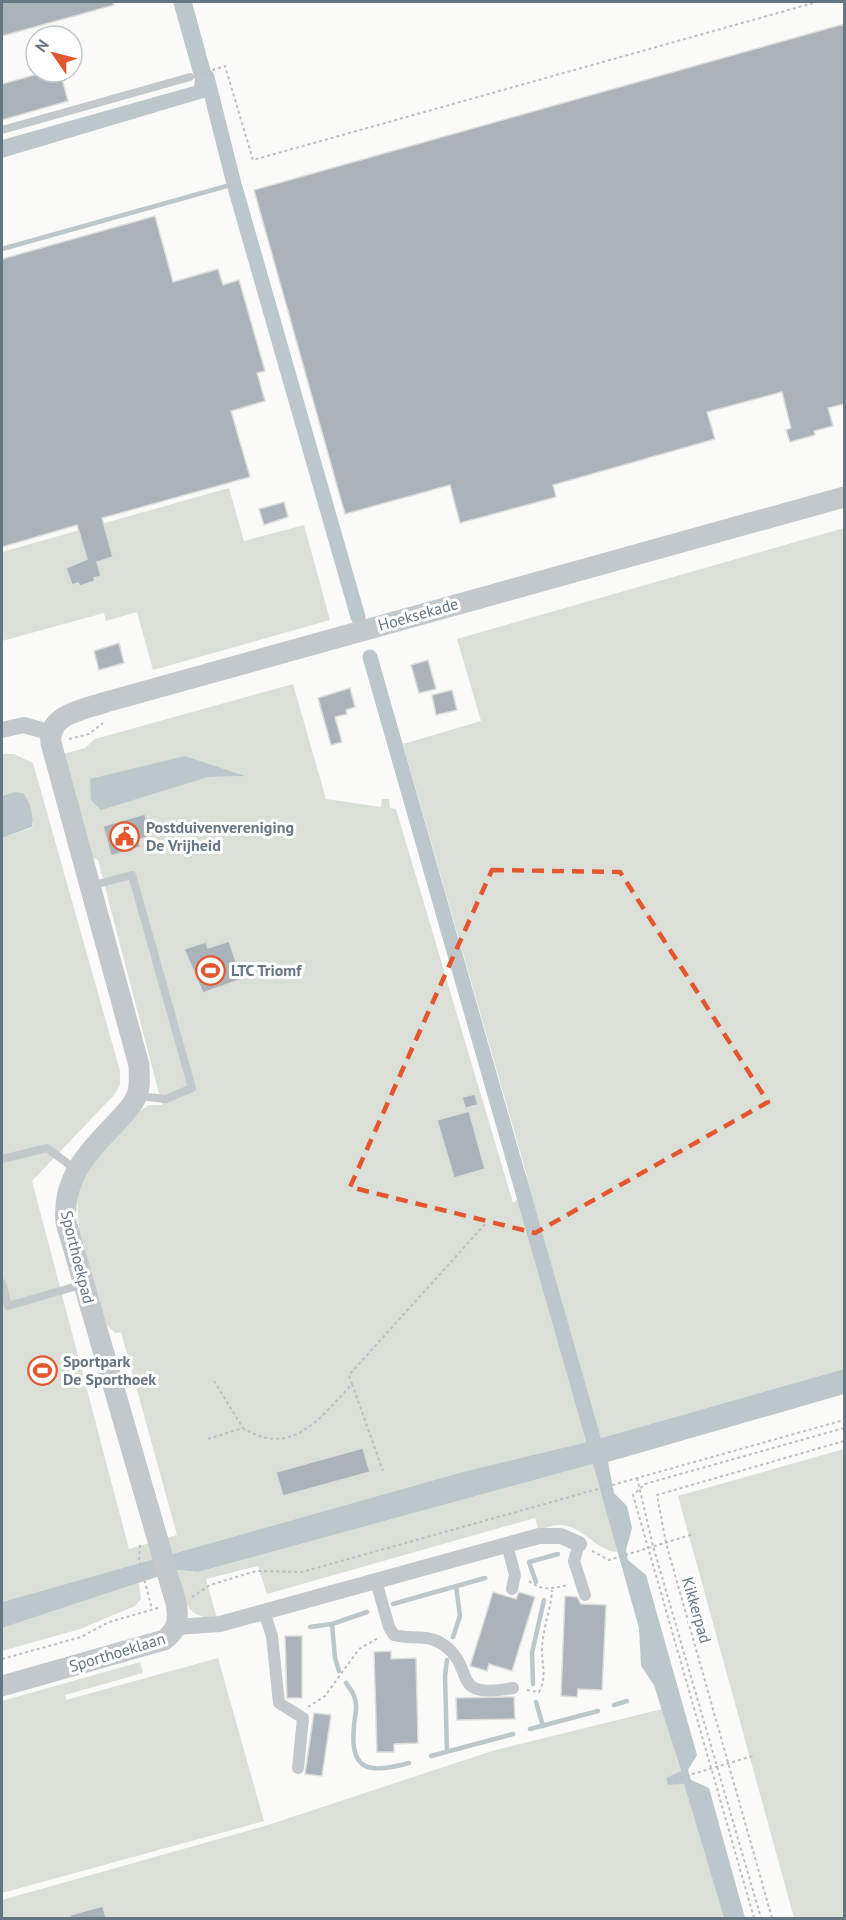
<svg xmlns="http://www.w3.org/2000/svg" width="846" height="1920" font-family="'PT Sans',sans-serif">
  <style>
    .green { fill: #dadfd7; fill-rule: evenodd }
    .water { fill: #bbc7cb }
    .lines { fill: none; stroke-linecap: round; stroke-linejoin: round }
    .stream { stroke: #bbc7cb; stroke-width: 4.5 }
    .canal { stroke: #bbc7cb; stroke-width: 15 }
    .building { fill: #aab3b9; stroke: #dcdcda; stroke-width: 1.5 }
    .path { stroke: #bbbfc2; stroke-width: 2; stroke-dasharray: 3 3; stroke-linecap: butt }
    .service { stroke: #c3c8cc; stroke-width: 8 }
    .pedestrian { stroke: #c3c8cc; stroke-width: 12 }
    .minor { stroke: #c3c8cc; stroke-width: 16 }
    .tertiary { stroke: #c3c8cc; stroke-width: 21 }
    .marked { fill: none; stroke: #e4572e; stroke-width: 4.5; stroke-dasharray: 12 8; stroke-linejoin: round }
    .labels { text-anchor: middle; stroke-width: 6; stroke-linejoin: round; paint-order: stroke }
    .street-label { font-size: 16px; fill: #657683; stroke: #fff }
    .poi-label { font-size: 16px; font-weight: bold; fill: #657683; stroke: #fff; text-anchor: start }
  </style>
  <rect width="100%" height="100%" fill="#fafaf8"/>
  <path class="green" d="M229,488L244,541L304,525L330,620L153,670L137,612L106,621L104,613L2,641V552Z
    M844,528V1369L587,1442L466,1471L2,1602V838L32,828L33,823L15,792L2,796V754H14L33,763L120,1071V1085L114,1095L32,1181L129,1549L177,1535L121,1332L115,1333L104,1322L79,1231L77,1193L86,1173L108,1144L138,1112L149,1105H162L98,860L90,856L60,755L85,748L95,739L293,684L326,799L381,807L382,799H389L390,808L396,809L513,1203L519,1198L514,1180L527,1176L403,744L481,721L457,639ZM185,756L242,776L208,777Z
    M844,1449V1918H794L678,1496Z
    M593,1464L619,1552C595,1552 582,1523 558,1525C552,1525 545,1528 539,1530L535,1518L267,1594L258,1566L206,1579L217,1619C182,1617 185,1598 178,1570L198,1572Z
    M139,1583L141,1599L135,1606L80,1629L2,1651V1628Z
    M218,1658L264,1821L2,1893V1701L140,1662L143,1673L65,1695L66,1700Z
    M662,1709L681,1772L668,1785L684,1784L724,1918H2V1900L265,1826L492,1751Z"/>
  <path class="water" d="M173,2H192L217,94L2,158V140L194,86L195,80Z
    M185,756L245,776L208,777L101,810L91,800L90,779Z
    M15,792L23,793C30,802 34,815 32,827L2,838V796Z
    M844,1369V1394L608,1462L614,1493L627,1506L632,1528L626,1550L628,1560L646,1575L697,1755L688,1770L691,1780L709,1788L745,1918H724L684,1784L668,1785L666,1778L681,1771L654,1685L641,1666L639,1628L593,1464L198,1572L178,1570L2,1628V1602L466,1471L587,1442Z"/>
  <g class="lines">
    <path class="stream" d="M2,249L234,184
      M536,1582L529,1562L558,1554
      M393,1604L485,1578
      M332,1624L335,1658L339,1671
      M310,1627L332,1624L367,1612
      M453,1637L460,1616L456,1586
      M447,1660L445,1676L447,1752
      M346,1683C351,1690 355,1695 356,1704C357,1711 354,1719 354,1727C349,1774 373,1773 409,1763
      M533,1684L532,1653L544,1600
      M536,1702L543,1726
      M614,1705L627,1701
      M530,1729L598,1711
      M431,1756L513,1734"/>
    <path class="canal" d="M207,77L234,184L358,617
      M370,657L599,1459"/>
  </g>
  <path class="building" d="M2,2H113L114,5L2,36Z
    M844,24V404L828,408L833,426L814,431L815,435L790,442L786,430L791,428L782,392L707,412L715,439L553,485L556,497L460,523L450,485L345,514L254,190Z
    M45,72H60L68,101L2,120V84Z
    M155,216L173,282L218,269L223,285L239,280L265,371L257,373L265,401L231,411L250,477L102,518L113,557L97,562L101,576L94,578L95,581L80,586L78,583L72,585L66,568L87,559L77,525L2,547V259Z
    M284,502L288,517L264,525L259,509Z
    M119,643L124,663L99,670L94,651Z
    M428,660L436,689L419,693L411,665Z
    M350,688L355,707L346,710L347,714L335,717L342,742L331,745L318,698Z
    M452,690L457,710L436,715L432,695Z
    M145,814L151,836L138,840L141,847L111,856L103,826Z
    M229,941L242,979L203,993L184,949L206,942L208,948Z
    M475,1094L478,1105L465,1108L462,1097Z
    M469,1111L485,1169L454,1178L437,1120Z
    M363,1448L370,1472L283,1496L276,1472Z
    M493,1592L516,1599L519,1592L535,1597L512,1671L489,1664L487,1671L470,1666Z
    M565,1596L577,1597L581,1604L606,1605L602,1690L578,1689L577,1697L561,1696Z
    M285,1636H302V1698H287Z
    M391,1651V1659L416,1658L418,1743L394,1744V1752H377L374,1652Z
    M505,1697H514L515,1719L457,1720L456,1698Z
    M314,1713L331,1715L322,1776L305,1774Z
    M103,1906L106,1918H71L70,1915Z"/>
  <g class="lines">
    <path class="path" d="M201,74L225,66L253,160L817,2
      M69,739L89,734L103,723
      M214,1381L243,1428
      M352,1384L383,1471
      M208,1439L243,1428C292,1459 321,1417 352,1384L349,1375L486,1223
      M637,1478L653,1546L761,1918
      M140,1545L139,1560L152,1609
      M592,1551L609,1560L694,1534
      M529,1581C543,1592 552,1588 568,1585
      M192,1597L210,1585L256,1571L302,1572L844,1420
      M2,1659L81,1637L109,1622L158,1608
      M527,1690L539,1692C547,1678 542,1665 542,1650C542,1630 551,1610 552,1590
      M308,1707L325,1696L359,1649L380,1637
      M669,1781L753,1756
      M754,1918L633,1495L645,1484L844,1428
      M772,1918L666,1543L657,1495L844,1441"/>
    <path class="service" d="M2,130L190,77
      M90,886L132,875L192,1088L166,1099L138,1096
      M2,1159L47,1148L75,1169
      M2,1283L8,1306L84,1284"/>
    <path class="pedestrian" d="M579,1544L574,1561L585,1595
      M507,1545L515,1575L512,1589
      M376,1581L389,1627L394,1635C412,1640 427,1633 444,1645C477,1669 448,1700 513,1688
      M264,1612L272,1636L279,1703L303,1718L298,1768"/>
    <path class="minor" d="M2,730L24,725L51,733
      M177,1627L220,1624L539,1536H561L579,1544"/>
    <path class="tertiary" d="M2,1686L164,1640C178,1630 179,1619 176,1603L66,1222C62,1180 86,1154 113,1126C121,1117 131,1109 136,1097C141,1088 139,1076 139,1065L51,743C47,714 85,709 106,702L844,497"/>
  </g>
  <path class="marked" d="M492,870L620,872L768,1102L535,1233L350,1187Z"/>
  <defs>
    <symbol id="civic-ring" viewBox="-11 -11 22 22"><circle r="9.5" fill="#fff" stroke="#e4572e" stroke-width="1.5"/><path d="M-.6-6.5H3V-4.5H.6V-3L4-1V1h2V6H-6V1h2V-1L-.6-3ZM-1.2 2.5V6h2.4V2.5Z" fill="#e4572e"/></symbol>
    <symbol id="stadium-ring" viewBox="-11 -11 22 22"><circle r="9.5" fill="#fff" stroke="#e4572e" stroke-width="1.5"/><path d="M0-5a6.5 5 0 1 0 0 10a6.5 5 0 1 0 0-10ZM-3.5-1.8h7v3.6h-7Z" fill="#e4572e"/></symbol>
  </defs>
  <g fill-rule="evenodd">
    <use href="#civic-ring" x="108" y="820" width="33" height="33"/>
    <use href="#stadium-ring" x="194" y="954" width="33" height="33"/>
    <use href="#stadium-ring" x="26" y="1354" width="33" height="33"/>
  </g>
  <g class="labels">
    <g class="street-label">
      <text transform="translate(418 614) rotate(-16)" y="6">Hoeksekade</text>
      <text transform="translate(78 1257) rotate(76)" y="6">Sporthoekpad</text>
      <text transform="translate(697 1610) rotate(74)" y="6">Kikkerpad</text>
      <text transform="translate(117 1652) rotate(-17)" y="6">Sporthoeklaan</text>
    </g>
    <g class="poi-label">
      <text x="146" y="833">Postduivenvereniging<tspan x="146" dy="18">De Vrijheid</tspan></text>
      <text x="231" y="976">LTC Triomf</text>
      <text x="63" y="1367">Sportpark<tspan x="63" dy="18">De Sporthoek</tspan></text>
    </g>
  </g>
  <rect width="846" height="1920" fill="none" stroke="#657683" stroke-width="6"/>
  <g transform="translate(54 54) rotate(305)"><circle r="28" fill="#ffffff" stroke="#c1c8cd" stroke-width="1.5"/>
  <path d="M0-4.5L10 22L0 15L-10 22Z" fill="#e4572e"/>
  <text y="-9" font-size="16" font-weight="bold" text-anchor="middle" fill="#657683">N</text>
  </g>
</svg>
